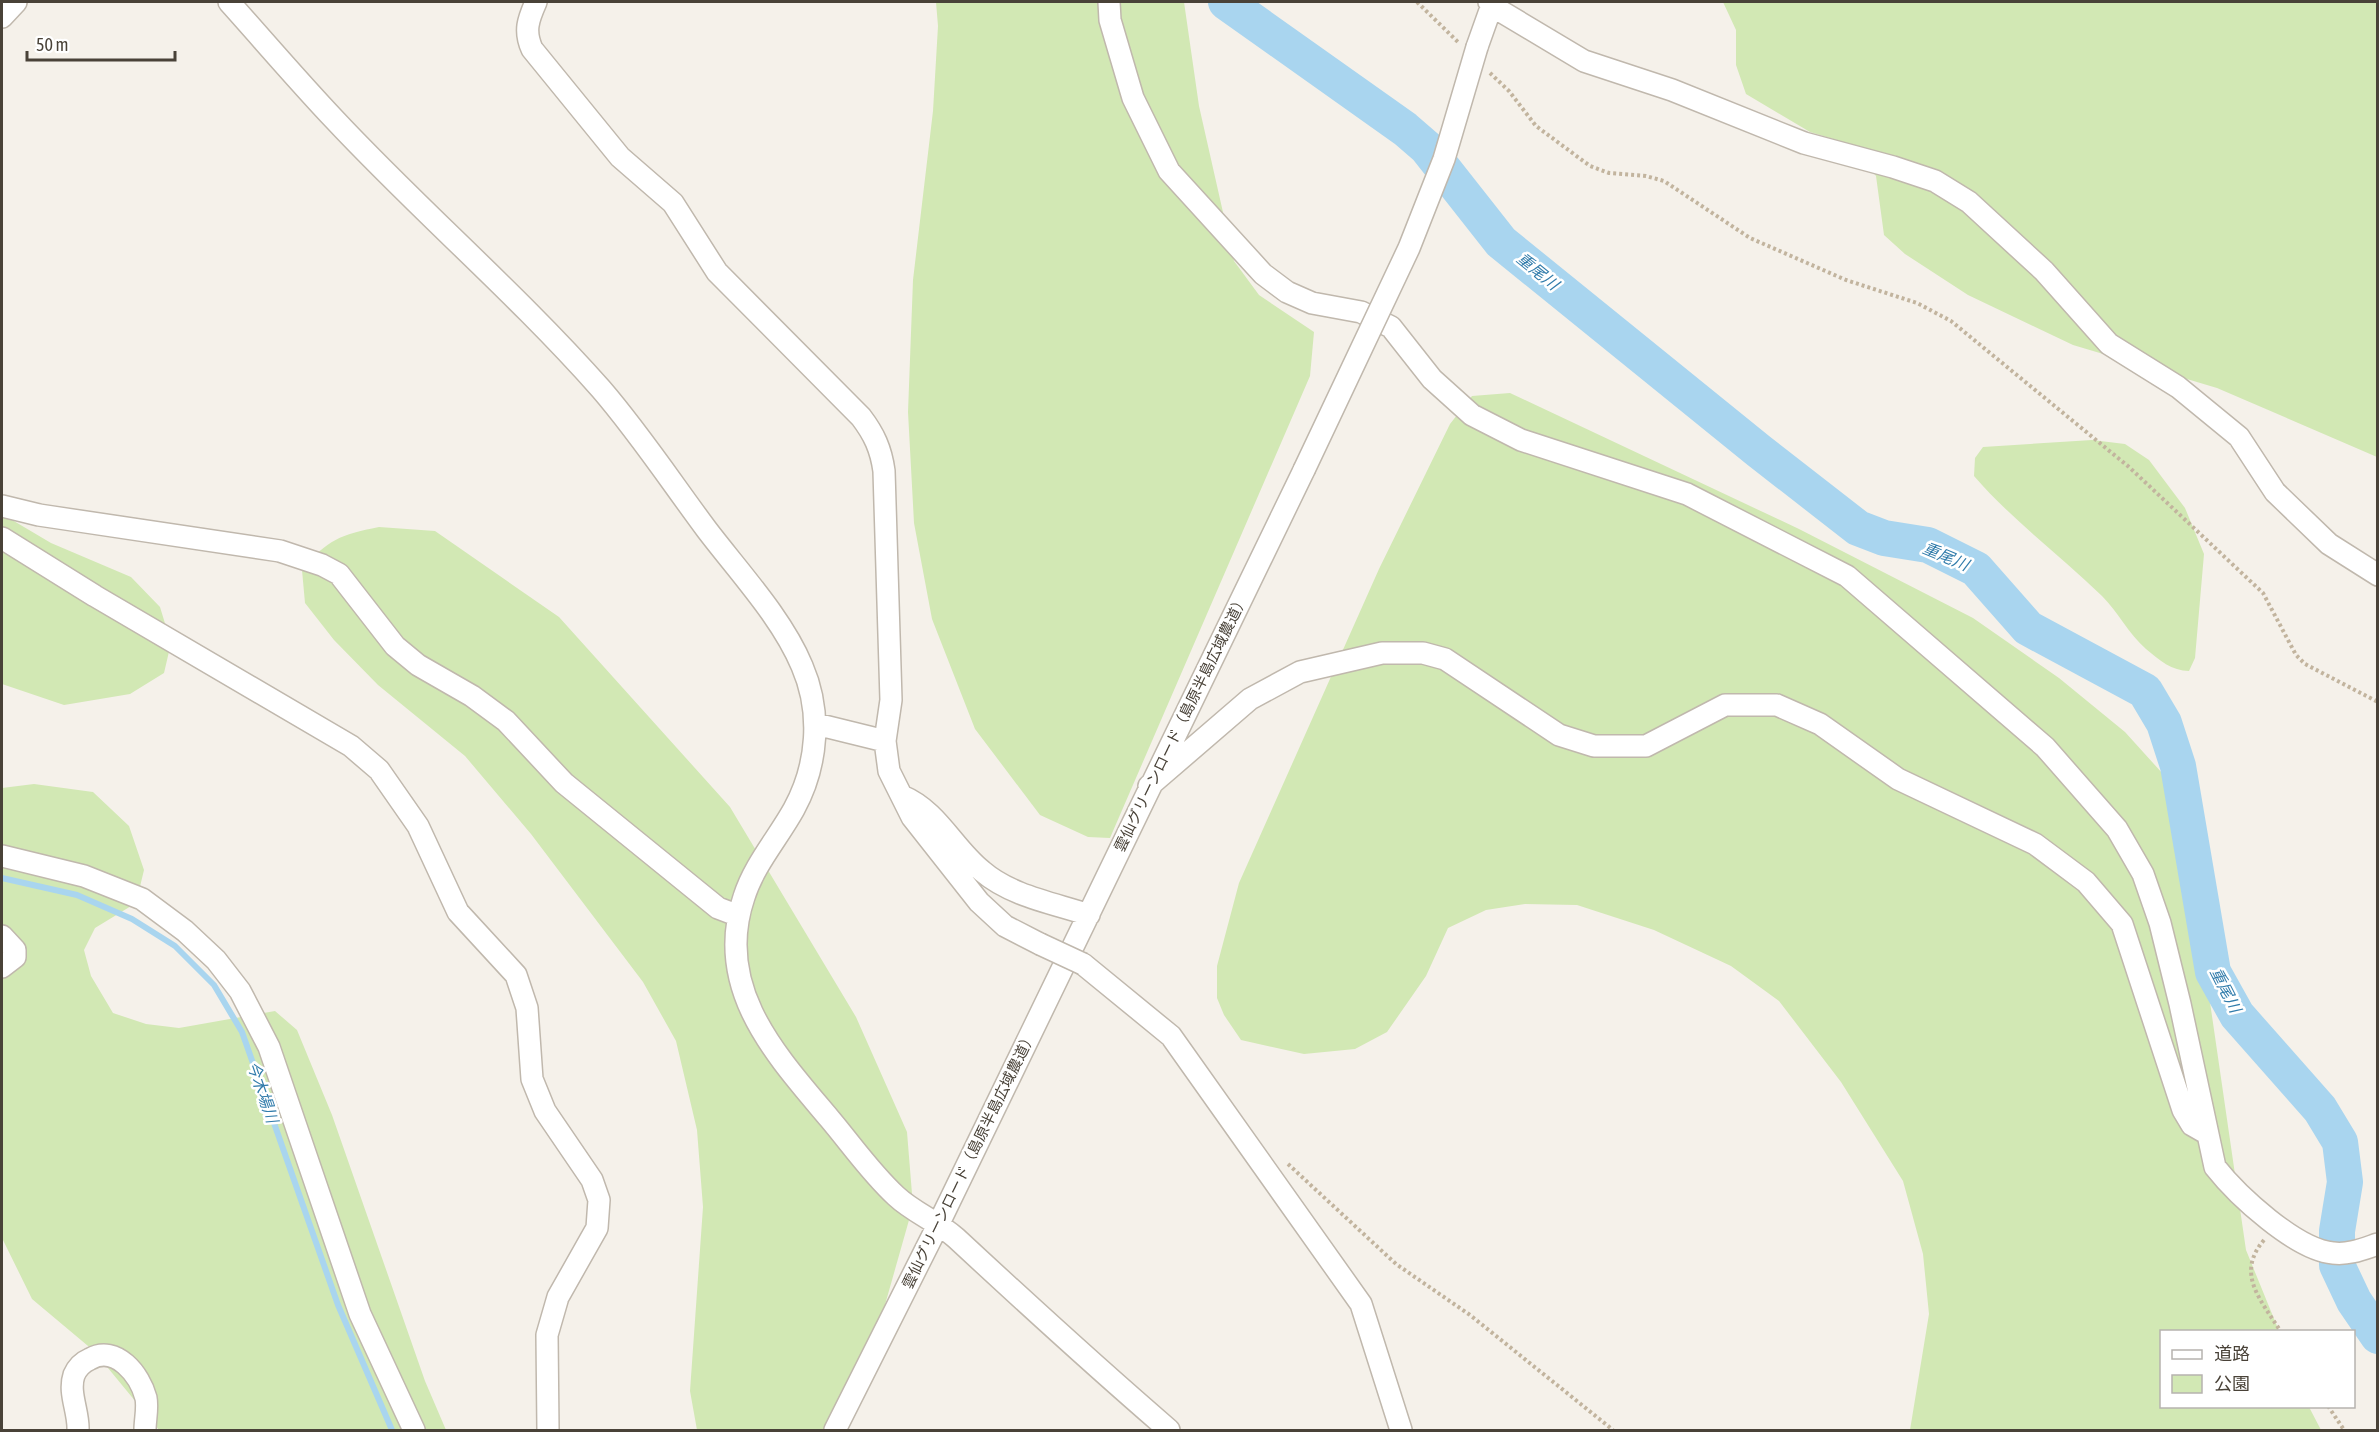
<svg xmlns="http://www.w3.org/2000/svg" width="2379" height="1432" font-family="'Asap Condensed','Noto Sans JP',sans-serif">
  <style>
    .green { fill: #d2e8b4 }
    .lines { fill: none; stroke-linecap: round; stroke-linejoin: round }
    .stream { stroke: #a9d5ef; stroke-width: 6 }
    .river { stroke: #a9d5ef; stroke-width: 36 }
    .minor-casing { stroke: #c0b8ad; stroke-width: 24 }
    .path { stroke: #c2b49e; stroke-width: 4; stroke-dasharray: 3 3; stroke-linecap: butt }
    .minor { stroke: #fff; stroke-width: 21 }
    .minor-bridge-casing { stroke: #c0b8ad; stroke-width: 24; stroke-linecap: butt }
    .minor-bridge { stroke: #fff; stroke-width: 21 }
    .labels { text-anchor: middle; stroke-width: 5; stroke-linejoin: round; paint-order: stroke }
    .street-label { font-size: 15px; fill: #494238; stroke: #fff }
    .water-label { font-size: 16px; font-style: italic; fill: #317cab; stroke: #fff }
  </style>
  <rect width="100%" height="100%" fill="#f5f1ea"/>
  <path class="green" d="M936,2H1184L1199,106L1234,261L1259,295L1314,332L1310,376L1110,838L1088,837L1040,815L975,729L932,619L914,523L908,412L913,280L933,111L938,26Z
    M1723,2H2377V457L2217,388L2073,345L1968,295L1905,254L1884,235L1876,176L1850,144L1810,132L1746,94L1736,65V30Z
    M1510,393L1799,529L1973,618L2059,678L2125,732L2163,774L2187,844L2246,1250L2279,1331L2162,1332V1406L2309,1407L2321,1430H1910L1929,1314L1923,1254L1903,1181L1841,1082L1779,1001L1731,966L1654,930L1577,905L1525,904L1486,910L1448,928L1426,976L1387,1032L1355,1049L1304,1054L1241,1040L1224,1015L1217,998V966L1239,883L1379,569L1450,424L1472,396Z
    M2092,440L2125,444L2149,460L2185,508L2204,554L2195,658L2189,671C2172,671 2159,660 2146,649C2128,633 2118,612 2102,596C2060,555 2012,520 1974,476L1975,458L1983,447Z
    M2,514L51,543L131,577L160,607L171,643L164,673L130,694L64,705L2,684Z
    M379,527L435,531L559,617L730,807L856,1017L907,1132L913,1206L860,1393L842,1430H697L690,1391L703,1207L697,1130L676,1041L643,982L531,834L465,756L378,685L334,640L305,603L302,570C328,539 340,535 379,527Z
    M34,784L93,792L129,826L144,870L136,903L95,928L84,950L91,976L113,1013L146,1024L179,1028L275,1011L297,1030L332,1115L425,1381L446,1430H159L94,1351L32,1299L2,1238V788Z"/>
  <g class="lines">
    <path class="stream" d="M2,878L77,895L132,919L175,946L214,985L242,1032L338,1305L392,1430"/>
    <path class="river" d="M1226,2L1405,129L1427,148L1501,242L1759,451L1858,528L1884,538L1928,545L1976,569L2028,628L2145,691L2164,723L2178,766L2213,972L2237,1015L2320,1109L2340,1142L2345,1182L2337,1231V1265L2354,1301L2378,1336"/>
    <defs>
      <path id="minor" d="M229,2C264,41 298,81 334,119C420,211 517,294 601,389C639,433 672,483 707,530C739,572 782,618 802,666C822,712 818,765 794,809C778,838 754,865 744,897C713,988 776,1055 829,1118C851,1144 871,1173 896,1196C914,1213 937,1221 956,1238C1026,1303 1097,1368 1169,1430
        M536,2C528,20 524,31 532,49L620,157L673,203L717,272L861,417C874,434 881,449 884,471L891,700L885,741L889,771L912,817L979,902L1005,926L1040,944
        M1109,2L1110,20L1133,98L1169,171L1263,274L1287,292L1312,303L1361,312L1391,327L1432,379L1472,415L1521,440L1687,494L1847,576L2045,747L2117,829L2143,874L2160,923L2180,1004L2215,1167C2237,1195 2296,1250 2333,1253C2349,1255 2363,1249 2378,1244
        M1489,2L1492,6L1584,61L1672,90L1804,143L1893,167L1935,181L1969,202L2044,271L2109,344L2178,387L2239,437L2275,492L2329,544L2378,575
        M2,17L16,2
        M1477,47L1493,2
        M2,506L39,515L280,551L322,565L339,574L395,646L418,665L472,696L506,721L564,783L718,908L739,916
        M2,538L95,596L351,746L379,770L418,826L458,912L516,975L527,1008L532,1079L545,1111L592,1180L599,1200L597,1228L558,1297L547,1335L548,1430
        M816,724L885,741
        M1149,786L1250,699L1300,672L1382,653H1423L1445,659L1559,735L1594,746H1646L1725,705H1777L1820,724L1898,779L2035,844L2086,882L2122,924L2183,1110L2192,1125L2206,1133
        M902,796C938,811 953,848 982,871C1011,896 1053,903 1089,915
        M2,856L84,876L142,899L185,931L216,960L240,991L269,1047L360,1314L414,1430
        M2,936L15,950V957L2,967
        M1083,964L1171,1036L1361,1304L1401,1430
        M78,1430C79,1412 68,1393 74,1375C77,1368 83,1362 90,1359C116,1344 140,1375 146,1398C148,1408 145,1420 145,1430
        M835,1430L939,1223L1304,470"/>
    </defs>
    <use href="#minor" class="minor-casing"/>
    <path class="path" d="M1417,2L1459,43
      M1490,73L1509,91L1536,126L1590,166L1609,173L1646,176L1664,181L1750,238L1846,280L1917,303L1951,321L2129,467L2263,593L2296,655L2305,664L2378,702
      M1288,1164L1396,1264L1470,1315L1613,1430
      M2264,1240C2235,1274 2261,1300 2281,1332
      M2328,1406L2344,1430"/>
    <use href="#minor" class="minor"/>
    <defs>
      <path id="minor-bridge" d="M1304,470L1409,248L1444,159L1477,47
        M1040,944L1083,964"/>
    </defs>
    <use href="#minor-bridge" class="minor-bridge-casing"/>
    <use href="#minor-bridge" class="minor-bridge"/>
  </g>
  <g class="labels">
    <g class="street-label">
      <text transform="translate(1181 723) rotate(-64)" y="5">雲仙グリーンロード（島原半島広域農道）</text>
      <text transform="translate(969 1160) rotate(-64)" y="5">雲仙グリーンロード（島原半島広域農道）</text>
    </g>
    <g class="water-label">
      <text transform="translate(1538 271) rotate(39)" y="6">重尾川</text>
      <text transform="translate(1946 556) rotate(23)" y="6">重尾川</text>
      <text transform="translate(2226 990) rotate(63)" y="6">重尾川</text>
      <text transform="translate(263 1092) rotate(71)" y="6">今木場川</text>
    </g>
  </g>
  <rect width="2379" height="1432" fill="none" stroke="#494238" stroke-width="6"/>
  <rect x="2160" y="1330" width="195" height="78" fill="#ffffff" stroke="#b6b3af" stroke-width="1.5"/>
  <rect x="2172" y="1350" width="30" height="9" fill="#ffffff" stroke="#b6b3af" stroke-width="1.5"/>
  <text x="2214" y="1360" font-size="18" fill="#494238">道路</text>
  <rect x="2172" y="1375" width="30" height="18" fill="#d2e8b4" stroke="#b6b3af" stroke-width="1.5"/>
  <text x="2214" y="1390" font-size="18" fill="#494238">公園</text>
  <path d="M27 51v9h148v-9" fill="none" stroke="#494238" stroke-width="3"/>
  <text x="36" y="51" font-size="18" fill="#494238" stroke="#ffffff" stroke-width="4.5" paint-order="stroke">50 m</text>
</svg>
